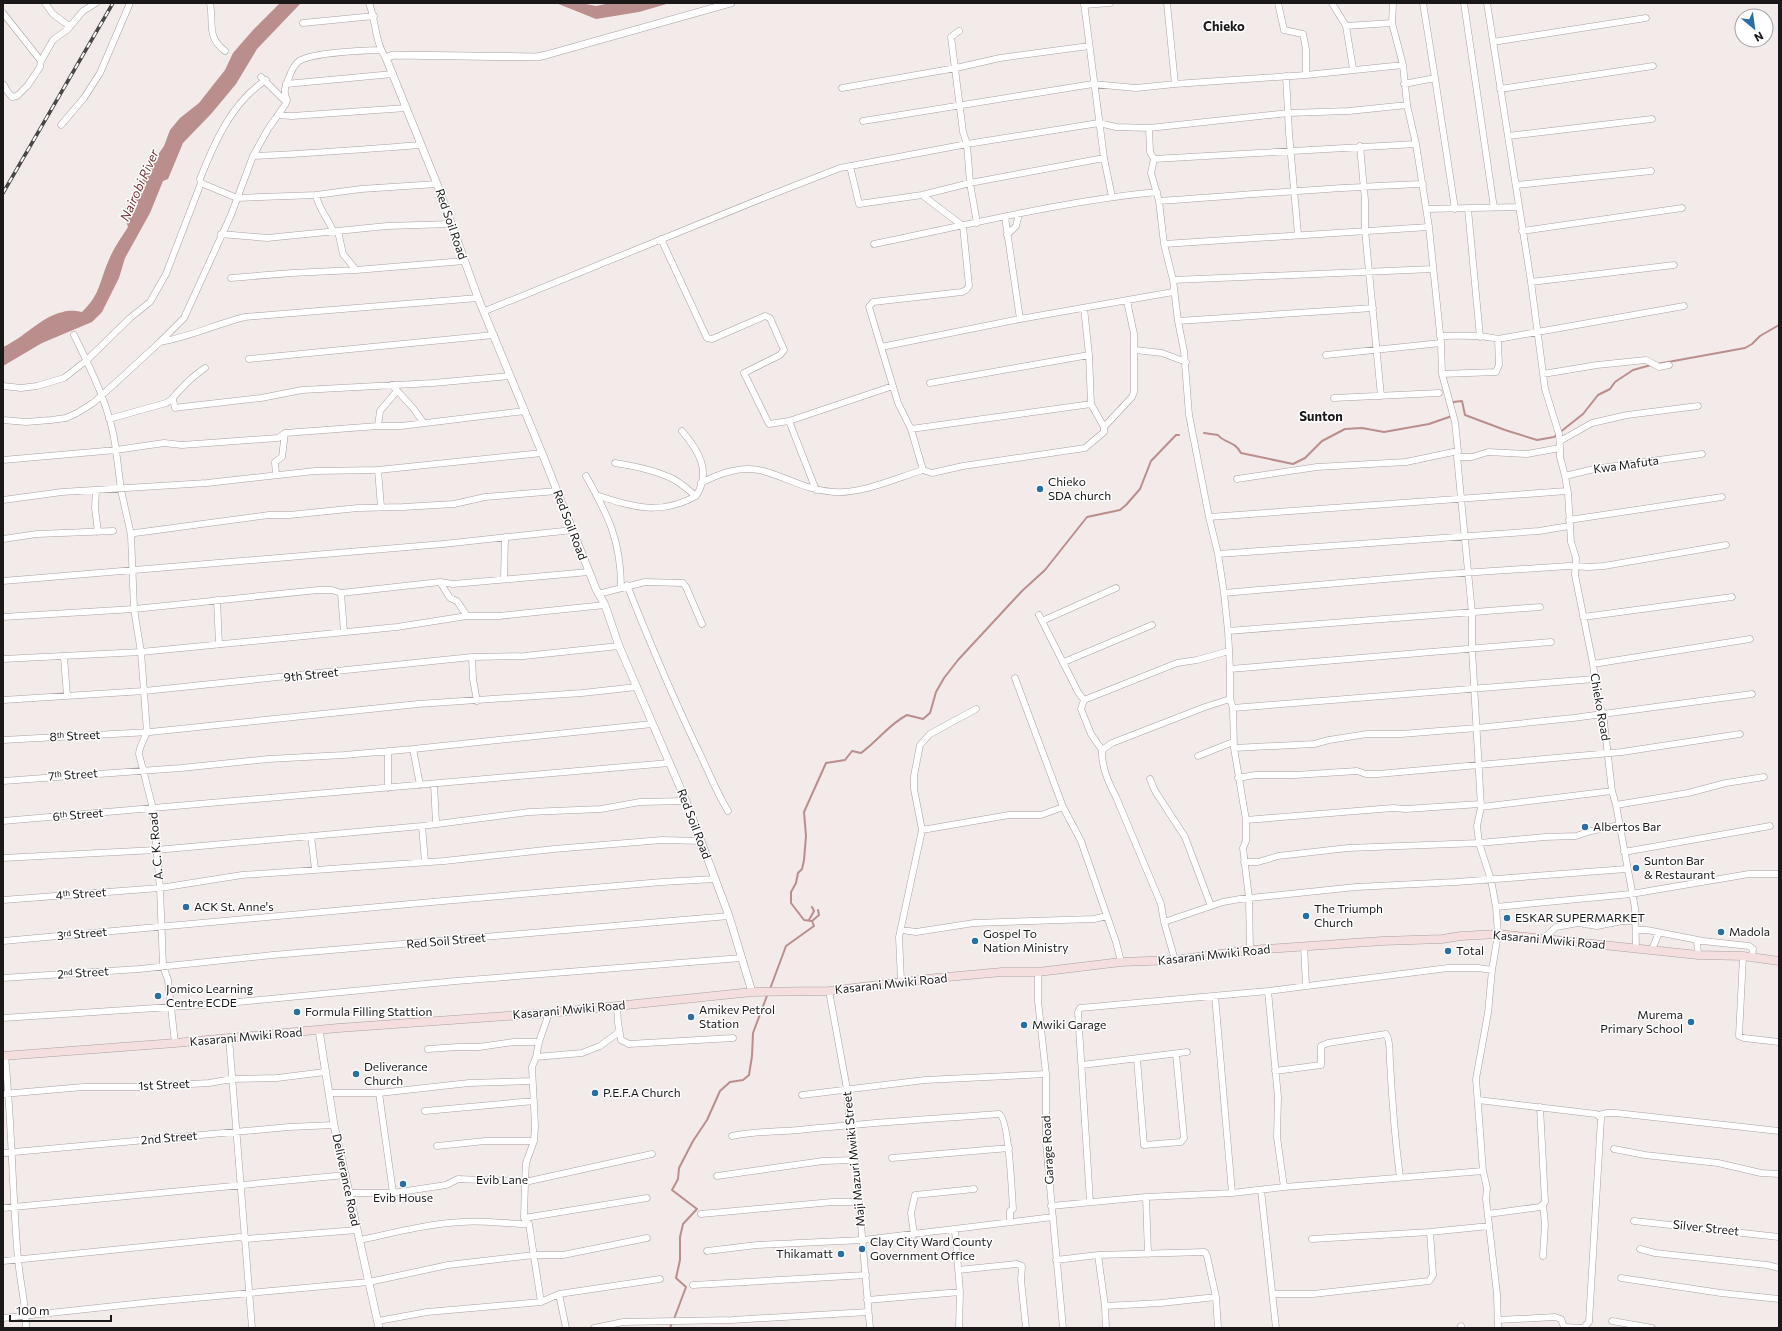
<svg xmlns="http://www.w3.org/2000/svg" width="1782" height="1331" font-family="Commissioner,sans-serif">
  <style>
    .water { fill: #b98e8c }
    .lines { fill: none; stroke-linecap: round; stroke-linejoin: round }
    .stream { stroke: #b98e8c; stroke-width: 2 }
    .minor-casing { stroke: #a7a0a0; stroke-width: 7 }
    .tertiary-casing { stroke: #a7a0a0; stroke-width: 8 }
    .secondary-casing { stroke: #a7a0a0; stroke-width: 9 }
    .minor { stroke: #fff; stroke-width: 6 }
    .tertiary { stroke: #fff; stroke-width: 7 }
    .secondary { stroke: #f5dfde; stroke-width: 8 }
    .rail-casing { stroke: #494646; stroke-width: 3.5 }
    .rail { stroke: #fff; stroke-width: 2; stroke-dasharray: 6; stroke-linecap: butt }
    .poi-dot { fill: #2a6fa4; stroke: #fff; stroke-width: 1.5 }
    .labels { text-anchor: middle; stroke-width: 3; stroke-linejoin: round; paint-order: stroke }
    .street-label { font-size: 12px; fill: #1a1818; stroke: #fff }
    .poi-label { font-size: 12px; fill: #1a1818; stroke: #fff; text-anchor: start }
    .neighbourhood-label { font-size: 13px; font-weight: bold; fill: #1a1818; stroke: #fff }
    .water-label { font-size: 13px; font-style: italic; fill: #743939; stroke: #fff }
  </style>
  <rect width="100%" height="100%" fill="#f2ebea"/>
  <path class="water" d="M280,3H301L257,49L236,84L211,114L183,143L168,179L163,181L150,213L125,258L119,278L102,312L92,322L42,343L3,366V347C24,338 40,317 63,312C69,310 76,311 82,312C100,295 99,283 108,262C113,249 121,238 128,227L124,214L125,209L153,162L164,146L170,130L180,118L199,103L225,70L233,53L253,30Z
    M556,3H581L596,6L610,3H670L639,12L596,19Z"/>
  <g class="lines">
    <path class="stream" d="M1657,364L1745,348L1752,344L1760,336L1779,325
      M1453,406V402L1462,401L1465,415L1505,430L1537,440L1554,437L1583,414L1598,395L1610,389L1615,382L1633,370L1651,365
      M1204,433L1218,435C1225,444 1234,440 1241,453L1293,464L1305,458L1322,441L1345,429L1362,428L1384,432L1429,424L1452,416
      M809,920L814,911L812,907
      M812,921L819,915L818,910
      M770,989L786,946L814,926L812,921L804,920L791,903V892L796,883L798,873L802,869L804,860L806,836L804,812L826,763L845,760L852,751L861,753C878,741 889,724 907,715L923,719L930,713L936,692L944,678L958,660L1022,591L1045,570L1087,517L1120,510L1126,505L1140,489L1151,461L1176,435H1179
      M674,1319L686,1287L676,1278L680,1260V1237L683,1224L697,1209L672,1190L678,1179L679,1168L693,1141L707,1120L720,1091L730,1082L743,1080L749,1075L752,1056L753,1033L768,993
      M670,1328L672,1323"/>
    <defs>
      <path id="minor" d="M45,3L53,14L69,26
        M210,3C214,24 206,36 225,51
        M369,3C376,21 375,43 386,58
        M1084,3L1104,158L1112,197
        M1167,3L1175,84
        M1278,3L1284,30L1303,34L1306,49V75
        M1332,3L1346,26L1353,69
        M1393,3L1392,23L1403,65L1407,105L1416,144L1429,227L1441,343L1442,374L1455,422L1458,451L1457,456L1472,613V649L1481,807L1477,826L1479,843L1491,880L1496,907L1498,934L1492,970L1488,1013L1476,1079L1483,1171L1487,1188L1486,1199L1497,1294L1498,1328
        M1464,3L1494,208
        M1487,3L1531,282L1545,389L1559,434L1560,448
        M1084,5L1110,3
        M3,13L41,61
        M303,23L374,16
        M1346,26L1392,23
        M959,31L951,37L963,132L967,144L970,183L977,223
        M1493,42L1646,18
        M1286,76L1289,133L1298,234
        M261,77L285,101
        M1435,78L1455,209
        M286,84L393,74
        M1404,84L1435,78L1423,3
        M4,85L7,91L12,97L17,96L28,85L40,67L41,61L53,40L68,29L83,11L96,3
        M842,88L956,68L1000,58L1089,46
        M1500,89L1653,66
        M278,115L292,116L406,108
        M863,121L1093,84L1136,88L1175,84L1306,75L1403,65
        M61,125L84,98L100,73L130,3
        M1149,128L1289,113L1349,111L1407,105
        M1508,136L1652,119
        M1360,146L1365,200V230L1381,396
        M253,156C309,154 365,149 421,145
        M1154,159L1416,144
        M850,166L859,204L922,195L970,183L1104,158
        M201,183L200,179C214,143 232,102 266,80
        M1516,185L1651,171
        M316,195C318,208 328,218 333,231
        M922,195L963,226L969,286L966,290L962,292L873,302L869,307L898,403L911,429L923,470L932,473L963,466L1085,448L1104,432V427L1091,404L1089,355L1084,308
        M1159,201C1247,195 1335,187 1423,184
        M1426,209L1519,207
        M1468,209L1480,337
        M1005,217L1020,319
        M338,231L343,254L356,270
        M1522,231L1682,208
        M221,234L267,238L387,226L451,224
        M1007,235L1016,226L1019,214
        M661,239L707,338L712,339L765,316L770,318L784,350L780,355L744,373L769,424L789,421
        M874,244C968,225 1062,201 1157,192
        M1164,244L1429,227
        M231,278L292,273L356,270L464,261
        M1173,280L1433,269
        M1531,282L1674,265
        M485,311L768,196L840,168L967,144L1099,123L1116,127L1149,128L1150,152L1154,159L1151,173L1159,201L1164,244L1173,280L1178,321L1184,351L1189,415L1209,517L1218,554L1224,593L1228,631L1230,669V699L1233,708L1234,748L1246,820V841L1243,848L1249,898L1250,950
        M1178,321L1373,308
        M74,335C92,372 111,409 116,450L164,443L182,445L278,438L285,433L378,426H401L525,411
        M1440,336C1458,336 1480,334 1498,339L1684,306
        M160,342C190,337 216,324 245,317L478,298
        M881,347L1020,319L1173,292
        M1135,350L1162,353L1186,362
        M1326,355L1441,343
        M249,359L494,335
        M1442,374L1496,372L1499,365L1498,339
        M1543,374L1597,365L1646,360L1659,367L1669,365
        M930,383L1089,355
        M392,385L413,408L423,422
        M3,386L21,388L37,386L64,378L87,360L130,318L150,302L166,274L201,183L237,198L316,195L361,189L437,184
        M1334,398L1439,393
        M173,400L175,408L182,407L261,398L302,390L433,383L510,376
        M109,419L166,403C173,400 174,395 180,390C188,381 196,374 205,368
        M3,420L26,422L51,420L66,418L77,413L93,403L121,378L160,342L184,318L231,215L253,156L268,129L285,105L287,100C283,92 285,87 288,80C290,74 294,65 299,61C315,52 360,51 380,50
        M378,426L380,411L396,392
        M1104,427L1132,397L1134,392V334L1127,301
        M911,429L1091,404
        M1560,441L1592,423L1627,415L1698,406
        M1458,457H1472L1488,452L1527,454L1560,448V457L1565,476
        M3,460L116,450L121,490L131,535
        M615,463C635,466 655,470 673,479C681,483 688,490 696,496C712,471 698,450 682,431
        M378,470L542,453
        M276,475L275,462L282,457L285,433
        M586,476C608,515 621,541 621,587
        M1237,479L1317,467L1406,462L1458,451
        M701,483C720,473 743,465 763,471C789,478 805,490 834,492C862,494 896,478 923,470
        M96,490L95,508L98,532
        M816,490L789,421L893,386
        M596,495C633,507 660,516 696,496
        M3,500L62,492L207,483L315,471L378,470L381,507
        M1209,517L1567,491
        M1569,520L1722,497
        M3,539L37,534L113,531
        M1218,554L1539,531L1569,526
        M504,579L505,537
        M3,581L443,544L573,530
        M440,582L450,598L457,601L467,616
        M627,585C650,643 674,700 701,756C710,775 717,793 728,811
        M341,593L344,632
        M1224,593L1432,575L1569,566L1589,567L1604,566L1726,545
        M598,594L645,582L683,583L686,587L702,624
        M217,600L219,644
        M1039,615L1078,692L1084,700L1177,663L1197,660L1229,651
        M3,617L134,609L318,590H332L341,593L440,582L453,584L589,572
        M1583,617L1732,597
        M1042,621L1116,588
        M1228,631L1540,607
        M64,657L67,696
        M472,657L473,679L477,701
        M3,659L141,652L397,627L467,616H499L605,605
        M1064,662L1152,625
        M1593,664L1750,639
        M1230,669L1551,642
        M1015,678L1063,807L1081,841L1116,942L1121,962
        M3,700L144,691L472,657L524,656L619,646
        M1084,700L1081,709L1091,734L1102,750
        M1233,708L1594,679
        M3,740L150,732L418,704L582,693L637,687
        M1234,748L1314,744L1329,740L1367,734H1401L1477,728L1573,718L1752,694
        M388,751V788
        M1198,756L1233,742
        M1238,778L1255,775H1295L1357,771L1366,774H1378L1622,752L1740,734
        M1150,779L1155,791L1185,837L1211,906
        M3,781L181,768L268,759L344,755L413,749
        M434,784L436,823
        M420,785L413,749L652,724
        M1616,805L1688,793L1726,783L1764,777
        M1481,807L1612,791
        M1246,820L1393,808L1406,809L1480,804
        M3,821L669,763
        M422,826L425,862
        M922,830L1009,815H1041L1063,807
        M311,836L315,869
        M1624,852L1770,826
        M3,858L156,850L422,826L529,812L601,809L640,802L686,801
        M1244,862H1258L1278,856L1348,848L1479,843L1545,837L1576,836L1591,831L1619,825
        M3,900L160,888L242,875L444,861L554,849L662,840L701,841
        M1496,907L1631,894L1749,874H1779
        M1164,922L1223,902L1240,899L1356,887L1456,882L1626,869
        M902,930L916,932L974,923L1094,919L1107,916
        M1636,930H1647L1703,941L1749,946L1753,949L1752,957
        M1543,939L1556,927L1578,923L1597,926L1622,921H1635
        M1697,940L1698,955
        M3,941L443,901L662,882L715,879
        M1304,946L1306,985
        M1636,948L1635,908L1616,805L1612,791L1603,713L1598,703L1593,664L1577,585L1575,575L1576,558L1571,542L1568,493L1565,476L1594,469L1702,454
        M1652,949L1659,933
        M1743,956L1739,1036L1744,1038L1779,1042
        M1175,960L1164,922L1161,904L1116,797C1109,784 1101,765 1102,750L1112,743L1205,707L1230,699
        M1038,972V1001L1046,1074V1143L1063,1328
        M3,978L139,969L273,955L729,916
        M901,981L899,937L922,830L914,789V776L920,745L930,734L976,709
        M829,991L847,1089L850,1125L856,1167L870,1328
        M1268,991L1278,1097L1277,1137L1284,1187
        M1215,996L1232,1193
        M617,1006L618,1023L621,1040L629,1044L733,1038
        M3,1018L217,1004L456,981L741,958
        M229,1038L252,1328
        M175,1043L168,980L163,966L160,888L153,809L139,754C139,747 144,740 147,732L141,652L134,609L131,535L135,533L269,515H289L358,508L403,507L454,504L485,497L557,491
        M428,1049L458,1047H479L514,1042H539
        M5,1056C12,1123 12,1191 18,1259C20,1282 26,1305 26,1328
        M536,1057L582,1053L600,1046L619,1032
        M1137,1059L1144,1145L1181,1142L1184,1138L1176,1054
        M1082,1065L1187,1052
        M1275,1071L1321,1065V1046L1328,1043L1386,1034C1391,1041 1389,1053 1390,1061C1392,1100 1395,1139 1400,1178
        M329,1093H379L469,1083L532,1081
        M379,1093L393,1193
        M3,1094L83,1087H139L209,1083L232,1079L277,1078L325,1072
        M802,1095L925,1080L1046,1074
        M1478,1100L1596,1114L1601,1118L1589,1322L1583,1328L1564,1327L1561,1319L1555,1317L1498,1320
        M425,1111L534,1101
        M1599,1115L1607,1113H1616L1779,1131
        M732,1136C754,1131 777,1132 799,1130C865,1123 932,1119 999,1114C1009,1118 1012,1195 1013,1209L1010,1211V1222
        M437,1146L485,1141H534
        M1614,1149L1645,1155L1718,1163L1761,1173L1779,1174
        M3,1153L289,1127L334,1125
        M892,1158L1009,1148
        M717,1176L823,1161L855,1160
        M1261,1190L1276,1328
        M350,1193H393L446,1185L458,1179L525,1182L652,1154
        M1146,1197L1148,1254
        M1090,1202L1078,1012L1080,1008L1268,991L1448,968H1478L1492,970
        M1051,1206L1146,1197L1232,1193L1284,1187L1483,1171
        M3,1208L346,1175
        M701,1214L832,1202H859
        M1488,1214L1540,1207L1545,1202L1540,1107
        M524,1218L647,1198
        M1634,1221L1779,1237
        M955,1230L960,1292L959,1328
        M914,1235L911,1213L915,1195L974,1189
        M1312,1239L1430,1232L1489,1226
        M360,1240C393,1233 427,1224 461,1222C482,1220 507,1224 529,1224
        M1640,1249L1655,1253L1767,1265L1779,1268
        M707,1251L757,1245L863,1240L1053,1217
        M1098,1255L1105,1306
        M1543,1256L1545,1224L1543,1205
        M1056,1260L1098,1255L1205,1252L1207,1256L1216,1297L1218,1328
        M3,1261L240,1237L245,1239L357,1230
        M958,1270L1017,1264L1022,1266L1021,1280L1026,1328
        M1621,1278L1721,1293L1779,1299
        M693,1285L866,1275
        M559,1294L566,1328
        M1273,1294H1313L1429,1281L1433,1275L1430,1232
        M867,1300L960,1292
        M541,1302L529,1224L524,1218L525,1182L526,1163L534,1141L535,1126L532,1067L536,1057L539,1042L549,1013
        M3,1318L152,1302L369,1282L448,1265L534,1255H563L647,1238
        M378,1321L427,1312L541,1302L559,1294L660,1279
        M1612,1321L1652,1328
        M1461,1326V1328
        M594,1328L623,1322L732,1320L868,1312
        M1106,1328L1105,1306L1161,1303L1216,1297"/>
      <path id="tertiary" d="M731,3L546,55L537,57L393,55L386,58L437,184L478,298L542,453L596,589L605,605L619,646L686,801L729,916L752,992
        M319,1030L334,1125L379,1328"/>
      <path id="secondary" d="M3,1056L175,1043L338,1028L549,1013L752,992L829,991L936,978L1002,972H1038L1121,962L1175,960L1250,950L1382,941L1442,939L1461,936L1498,934L1698,955L1743,956L1779,961"/>
    </defs>
    <use href="#minor" class="minor-casing"/>
    <use href="#tertiary" class="tertiary-casing"/>
    <use href="#secondary" class="secondary-casing"/>
    <use href="#minor" class="minor"/>
    <use href="#tertiary" class="tertiary"/>
    <use href="#secondary" class="secondary"/>
    <defs>
      <path id="rail" d="M3,193L113,3"/>
    </defs>
    <use href="#rail" class="rail-casing"/>
    <use href="#rail" class="rail"/>
  </g>
  <g class="poi-dot">
    <circle cx="1040" cy="489" r="4"/>
    <circle cx="1585" cy="827" r="4"/>
    <circle cx="1636" cy="868" r="4"/>
    <circle cx="186" cy="907" r="4"/>
    <circle cx="1306" cy="916" r="4"/>
    <circle cx="1507" cy="918" r="4"/>
    <circle cx="1721" cy="932" r="4"/>
    <circle cx="975" cy="941" r="4"/>
    <circle cx="1448" cy="951" r="4"/>
    <circle cx="158" cy="996" r="4"/>
    <circle cx="297" cy="1012" r="4"/>
    <circle cx="691" cy="1017" r="4"/>
    <circle cx="1691" cy="1022" r="4"/>
    <circle cx="1024" cy="1025" r="4"/>
    <circle cx="356" cy="1074" r="4"/>
    <circle cx="595" cy="1093" r="4"/>
    <circle cx="403" cy="1184" r="4"/>
    <circle cx="862" cy="1249" r="4"/>
    <circle cx="841" cy="1254" r="4"/>
  </g>
  <g class="labels">
    <g class="street-label">
      <text transform="translate(451 224) rotate(71)" y="4">Red Soil Road</text>
      <text transform="translate(1626 465) rotate(-8)" y="4">Kwa Mafuta</text>
      <text transform="translate(570 525) rotate(69)" y="4">Red Soil Road</text>
      <text transform="translate(311 675) rotate(-6)" y="4">9th Street</text>
      <text transform="translate(1600 707) rotate(80)" y="4">Chieko Road</text>
      <text transform="translate(75 736) rotate(-3)" y="4">8ᵗʰ Street</text>
      <text transform="translate(73 775) rotate(-4)" y="4">7ᵗʰ Street</text>
      <text transform="translate(78 815) rotate(-5)" y="4">6ᵗʰ Street</text>
      <text transform="translate(694 824) rotate(69)" y="4">Red Soil Road</text>
      <text transform="translate(156 846) rotate(-95)" y="4">A. C. K. Road</text>
      <text transform="translate(81 894) rotate(-4)" y="4">4ᵗʰ Street</text>
      <text transform="translate(82 934) rotate(-5)" y="4">3ʳᵈ Street</text>
      <text transform="translate(1549 940) rotate(5)" y="4">Kasarani Mwiki Road</text>
      <text transform="translate(446 941) rotate(-5)" y="4">Red Soil Street</text>
      <text transform="translate(1214 955) rotate(-6)" y="4">Kasarani Mwiki Road</text>
      <text transform="translate(83 973) rotate(-4)" y="4">2ⁿᵈ Street</text>
      <text transform="translate(891 984) rotate(-6)" y="4">Kasarani Mwiki Road</text>
      <text transform="translate(569 1010) rotate(-5)" y="4">Kasarani Mwiki Road</text>
      <text transform="translate(246 1037) rotate(-5)" y="4">Kasarani Mwiki Road</text>
      <text transform="translate(164 1085) rotate(-3)" y="4">1st Street</text>
      <text transform="translate(169 1138) rotate(-5)" y="4">2nd Street</text>
      <text transform="translate(1048 1150) rotate(-93)" y="4">Garage Road</text>
      <text transform="translate(854 1159) rotate(-96)" y="4">Maji Mazuri Mwiki Street</text>
      <text transform="translate(346 1180) rotate(78)" y="4">Deliverance Road</text>
      <text x="502" y="1184">Evib Lane</text>
      <text transform="translate(1706 1228) rotate(6)" y="4">Silver Street</text>
    </g>
    <g class="poi-label">
      <text x="1048" y="486">Chieko<tspan x="1048" dy="14">SDA church</tspan></text>
      <text x="1593" y="831">Albertos Bar</text>
      <text x="1644" y="865">Sunton Bar<tspan x="1644" dy="14">&amp; Restaurant</tspan></text>
      <text x="194" y="911">ACK St. Anne's</text>
      <text x="1314" y="913">The Triumph<tspan x="1314" dy="14">Church</tspan></text>
      <text x="1515" y="922">ESKAR SUPERMARKET</text>
      <text x="1729" y="936">Madola</text>
      <text x="983" y="938">Gospel To<tspan x="983" dy="14">Nation Ministry</tspan></text>
      <text x="1456" y="955">Total</text>
      <text x="166" y="993">Jomico Learning<tspan x="166" dy="14">Centre ECDE</tspan></text>
      <text x="699" y="1014">Amikev Petrol<tspan x="699" dy="14">Station</tspan></text>
      <text x="305" y="1016">Formula Filling Stattion</text>
      <text x="1683" y="1019" text-anchor="end">Murema<tspan x="1683" dy="14">Primary School</tspan></text>
      <text x="1032" y="1029">Mwiki Garage</text>
      <text x="364" y="1071">Deliverance<tspan x="364" dy="14">Church</tspan></text>
      <text x="603" y="1097">P.E.F.A Church</text>
      <text x="403" y="1202" text-anchor="middle">Evib House</text>
      <text x="870" y="1246">Clay City Ward County<tspan x="870" dy="14">Government Office</tspan></text>
      <text x="833" y="1258" text-anchor="end">Thikamatt</text>
    </g>
    <g class="neighbourhood-label">
      <text x="1224" y="31">Chieko</text>
      <text x="1321" y="421">Sunton</text>
    </g>
    <g class="water-label">
      <text transform="translate(139 185) rotate(-66)" y="5">Nairobi River</text>
    </g>
  </g>
  <rect width="1782" height="1331" fill="none" stroke="#1a1818" stroke-width="8"/>
  <g transform="translate(1754 28) rotate(151)"><circle r="19" fill="#ffffff" stroke="#a3a3a3"/>
  <path d="M0-3L7 15L0 10L-7 15Z" fill="#2a6fa4"/>
  <text y="-6" font-size="11" font-weight="bold" text-anchor="middle" fill="#1a1818">N</text>
  </g>
  <path d="M10 1315v6h101v-6" fill="none" stroke="#1a1818" stroke-width="2"/>
  <text x="16" y="1315" font-size="12" fill="#1a1818" stroke="#ffffff" stroke-width="3" paint-order="stroke">100 m</text>
</svg>
